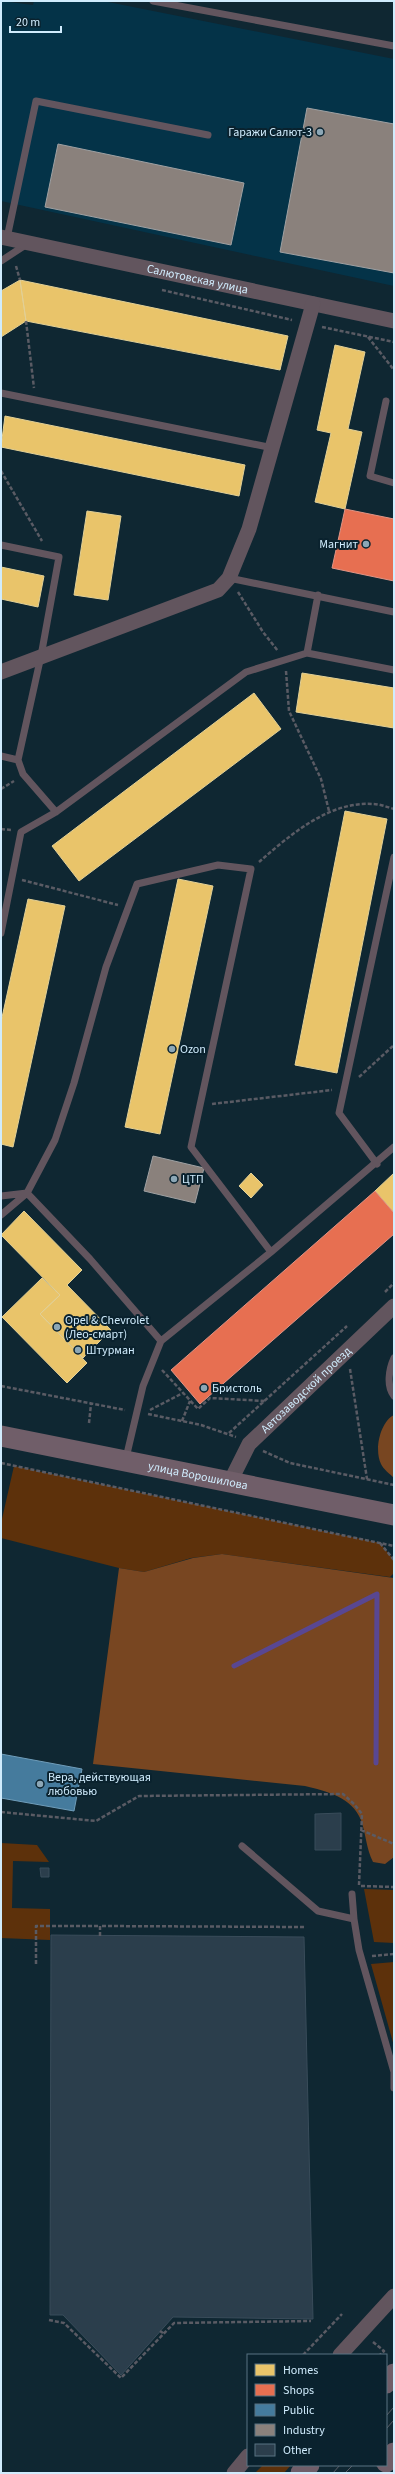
<svg xmlns="http://www.w3.org/2000/svg" width="395" height="2474" font-family="'Source Sans 3',sans-serif">
  <style>
    .built { fill: #043348 }
    .green { fill: #5d310b }
    .forest { fill: #784621 }
    .homes { fill: #e9c46a; stroke: #e2d096 }
    .shops { fill: #e76f51; stroke: #e09485 }
    .public { fill: #457b9d; stroke: #6f9dba }
    .industry { fill: #8a817c; stroke: #9fa1a3 }
    .lines { fill: none; stroke-linecap: round; stroke-linejoin: round }
    .stream { stroke: #594792; stroke-width: 5 }
    .building { fill: #2b3e4c; stroke: #394c5a }
    .path { stroke: #5a5b64; stroke-width: 2.5; stroke-dasharray: 4 2; stroke-linecap: butt }
    .lane { stroke: #62555e; stroke-width: 7 }
    .street { stroke: #62555e; stroke-width: 15 }
    .secondary { stroke: #705e69; stroke-width: 21 }
    .tram { stroke: #595d66; stroke-width: 1 }
    .poi-dot { fill: #8ca7b6; stroke: #0a222e; stroke-width: 1.5 }
    .labels { text-anchor: middle; stroke-width: 4; stroke-linejoin: round; paint-order: stroke }
    .poi-label { font-size: 12px; fill: #d0ecfd; stroke: #0a222e; text-anchor: start }
    .street-label { font-size: 12px; fill: #d0ecfd; stroke: #0a222e }
  </style>
  <rect width="100%" height="100%" fill="#0f2732"/>
  <path class="built" d="M1,1L33,5L34,1H103L394,59V286L1,201Z"/>
  <path class="green" d="M14,1466L380,1543L394,1560V1573L390,1577L222,1554L191,1558L144,1572L119,1568L1,1538L2,1519Z
    M1,1843L37,1845L49,1862L13,1861L12,1908L50,1909V1940L1,1938Z
    M364,1889L394,1890V1943L374,1942Z
    M394,1962V2046L371,1964Z
    M263,2465H291L284,2473H255Z"/>
  <path class="forest" d="M394,1415V1478C390,1474 383,1469 381,1464C374,1450 380,1422 394,1415Z
    M222,1554L394,1578V1857L385,1864L373,1862C366,1848 366,1834 361,1820C352,1797 326,1791 305,1786L93,1764L119,1568L144,1572L193,1558Z"/>
  <path class="homes" d="M20,280L288,336L280,370L26,321Z
    M20,280L26,321L1,337V291Z
    M335,345L365,352L348,429L362,432L345,509L315,502L331,433L317,430Z
    M5,416L245,465L239,496L1,447Z
    M87,511L121,516L108,600L74,595Z
    M1,567L44,576L38,607L1,599Z
    M302,673L394,688V728L296,712Z
    M254,693L281,729L79,881L52,846Z
    M345,811L387,819L337,1073L295,1065Z
    M178,879L213,886L160,1134L125,1127Z
    M28,899L65,906L13,1147L1,1144V1022Z
    M251,1173L263,1185L251,1198L239,1186Z
    M394,1173V1213L375,1191Z
    M24,1211L82,1270L67,1285L111,1330L83,1358L40,1314L60,1295L1,1235Z
    M42,1278L60,1295L40,1314L87,1363L67,1383L2,1317Z"/>
  <path class="shops" d="M345,509L394,519V581L332,568Z
    M375,1191L394,1213V1234L200,1404L171,1370Z"/>
  <path class="public" d="M1,1754L82,1769L74,1811L1,1798Z"/>
  <path class="industry" d="M307,108L394,124V273L280,252Z
    M58,144L244,183L231,245L45,207Z
    M153,1156L204,1168L195,1203L144,1191Z"/>
  <g class="lines">
    <path class="stream" d="M234,1666L377,1594L376,1763"/>
  </g>
  <path class="building" d="M341,1813V1850H315V1814Z
    M40,1868H49V1877H41Z
    M51,1935L304,1937L313,2319L173,2317L121,2375L63,2315H50Z"/>
  <g class="lines">
    <path class="path" d="M16,266L20,280
      M162,290L292,320
      M26,321L34,388
      M322,327L394,342
      M368,337L394,370
      M1,471L42,541
      M238,592L263,632L278,651
      M286,671L289,711L321,779L329,811
      M1,789L14,781
      M1,829L11,830
      M259,862C290,835 329,801 373,804C380,804 387,807 394,809
      M22,880L118,905
      M359,1077L394,1045
      M212,1104L332,1090
      M385,1292L394,1283
      M350,1369L367,1479
      M162,1370L198,1409L210,1398L265,1401
      M1,1386L125,1410
      M150,1410L183,1393
      M148,1414L201,1425L236,1437
      M182,1421L190,1401
      M89,1423L91,1404
      M229,1433L347,1326
      M263,1451L290,1463L394,1485
      M1,1463L394,1546
      M380,1543L394,1560
      M1,1812L96,1821L139,1796L343,1794L354,1804L362,1814L359,1885
      M361,1830L394,1844
      M361,1886L394,1887
      M100,1936V1926L305,1927
      M372,1956L394,1954
      M36,1964V1926H100
      M49,2320L64,2323L121,2378L174,2323L311,2321
      M160,2331L163,2333
      M373,2342L384,2351L380,2355
      M303,2355L342,2314"/>
    <path class="lane" d="M153,1L394,46
      M7,238L36,101L208,135
      M1,261L27,244
      M1,393L273,448
      M386,401L370,476L394,483
      M1,545L59,557L41,656L18,760
      M229,578L394,612
      M307,653L394,670
      M1,756L18,760L23,774L56,812
      M1,933L21,832L56,812L246,672L307,653L318,595
      M377,1164L339,1113L394,857
      M1,1196L27,1193L55,1140L74,1083L106,967L137,884L218,865L251,869L191,1147L271,1252
      M1,1215L27,1193L90,1259L161,1341
      M394,1358C389,1369 386,1386 394,1396
      M126,1458L143,1386L161,1341L271,1252L394,1147
      M242,1846L318,1911L354,1919L359,1950L394,2072V2088
      M352,1894L354,1919"/>
    <g class="street">
      <path id="s1" d="M1,237L394,321"/>
      <path d="M1,672L218,590L229,578L249,529L313,304"/>
      <path id="s2" d="M230,1482L249,1444L394,1306"/>
      <path d="M340,2355L394,2296"/>
      <path d="M234,2473L248,2456"/>
    </g>
    <g class="secondary">
      <path id="s3" d="M1,1436L394,1515"/>
      <path d="M386,2383L394,2374"/>
      <path d="M386,2462L394,2453"/>
      <path d="M301,2473L309,2465"/>
    </g>
    <path class="tram" d="M386,2416L394,2407
      M386,2429L394,2420
      M333,2473L340,2465
      M345,2473L353,2465"/>
  </g>
  <g class="poi-dot">
    <circle cx="320" cy="132" r="4"/>
    <circle cx="366" cy="544" r="4"/>
    <circle cx="172" cy="1049" r="4"/>
    <circle cx="174" cy="1179" r="4"/>
    <circle cx="57" cy="1327" r="4"/>
    <circle cx="78" cy="1350" r="4"/>
    <circle cx="204" cy="1388" r="4"/>
    <circle cx="40" cy="1784" r="4"/>
  </g>
  <g class="labels">
    <g class="poi-label">
      <text x="312" y="136" text-anchor="end">Гаражи Салют-3</text>
      <text x="358" y="548" text-anchor="end">Магнит</text>
      <text x="180" y="1053">Ozon</text>
      <text x="182" y="1183">ЦТП</text>
      <text x="65" y="1324">Opel &amp; Chevrolet<tspan x="65" dy="14">(Лео-смарт)</tspan></text>
      <text x="86" y="1354">Штурман</text>
      <text x="212" y="1392">Бристоль</text>
      <text x="48" y="1781">Вера, действующая<tspan x="48" dy="14">любовью</tspan></text>
    </g>
    <g class="street-label">
      <text dy="4" stroke="none"><textPath href="#s1" startOffset="201">Салютовская улица</textPath></text>
      <text dy="4" stroke="none"><textPath href="#s2" startOffset="121">Автозаводской проезд</textPath></text>
      <text dy="4" stroke="none"><textPath href="#s3" startOffset="201">улица Ворошилова</textPath></text>
    </g>
  </g>
  <rect width="395" height="2474" fill="none" stroke="#d0ecfd" stroke-width="4"/>
  <rect x="247" y="2354" width="140" height="112" fill="#0a222e" stroke="#597381"/>
  <rect x="255" y="2364" width="20" height="12" fill="#e9c46a" stroke="#597381"/>
  <text x="283" y="2374" font-size="12" fill="#d0ecfd">Homes</text>
  <rect x="255" y="2384" width="20" height="12" fill="#e76f51" stroke="#597381"/>
  <text x="283" y="2394" font-size="12" fill="#d0ecfd">Shops</text>
  <rect x="255" y="2404" width="20" height="12" fill="#457b9d" stroke="#597381"/>
  <text x="283" y="2414" font-size="12" fill="#d0ecfd">Public</text>
  <rect x="255" y="2424" width="20" height="12" fill="#8a817c" stroke="#597381"/>
  <text x="283" y="2434" font-size="12" fill="#d0ecfd">Industry</text>
  <rect x="255" y="2444" width="20" height="12" fill="#2b3e4c" stroke="#597381"/>
  <text x="283" y="2454" font-size="12" fill="#d0ecfd">Other</text>
  <path d="M10 26v6h51v-6" fill="none" stroke="#d0ecfd" stroke-width="2"/>
  <text x="16" y="26" font-size="12" fill="#d0ecfd" stroke="#0a222e" stroke-width="3" paint-order="stroke">20 m</text>
</svg>
